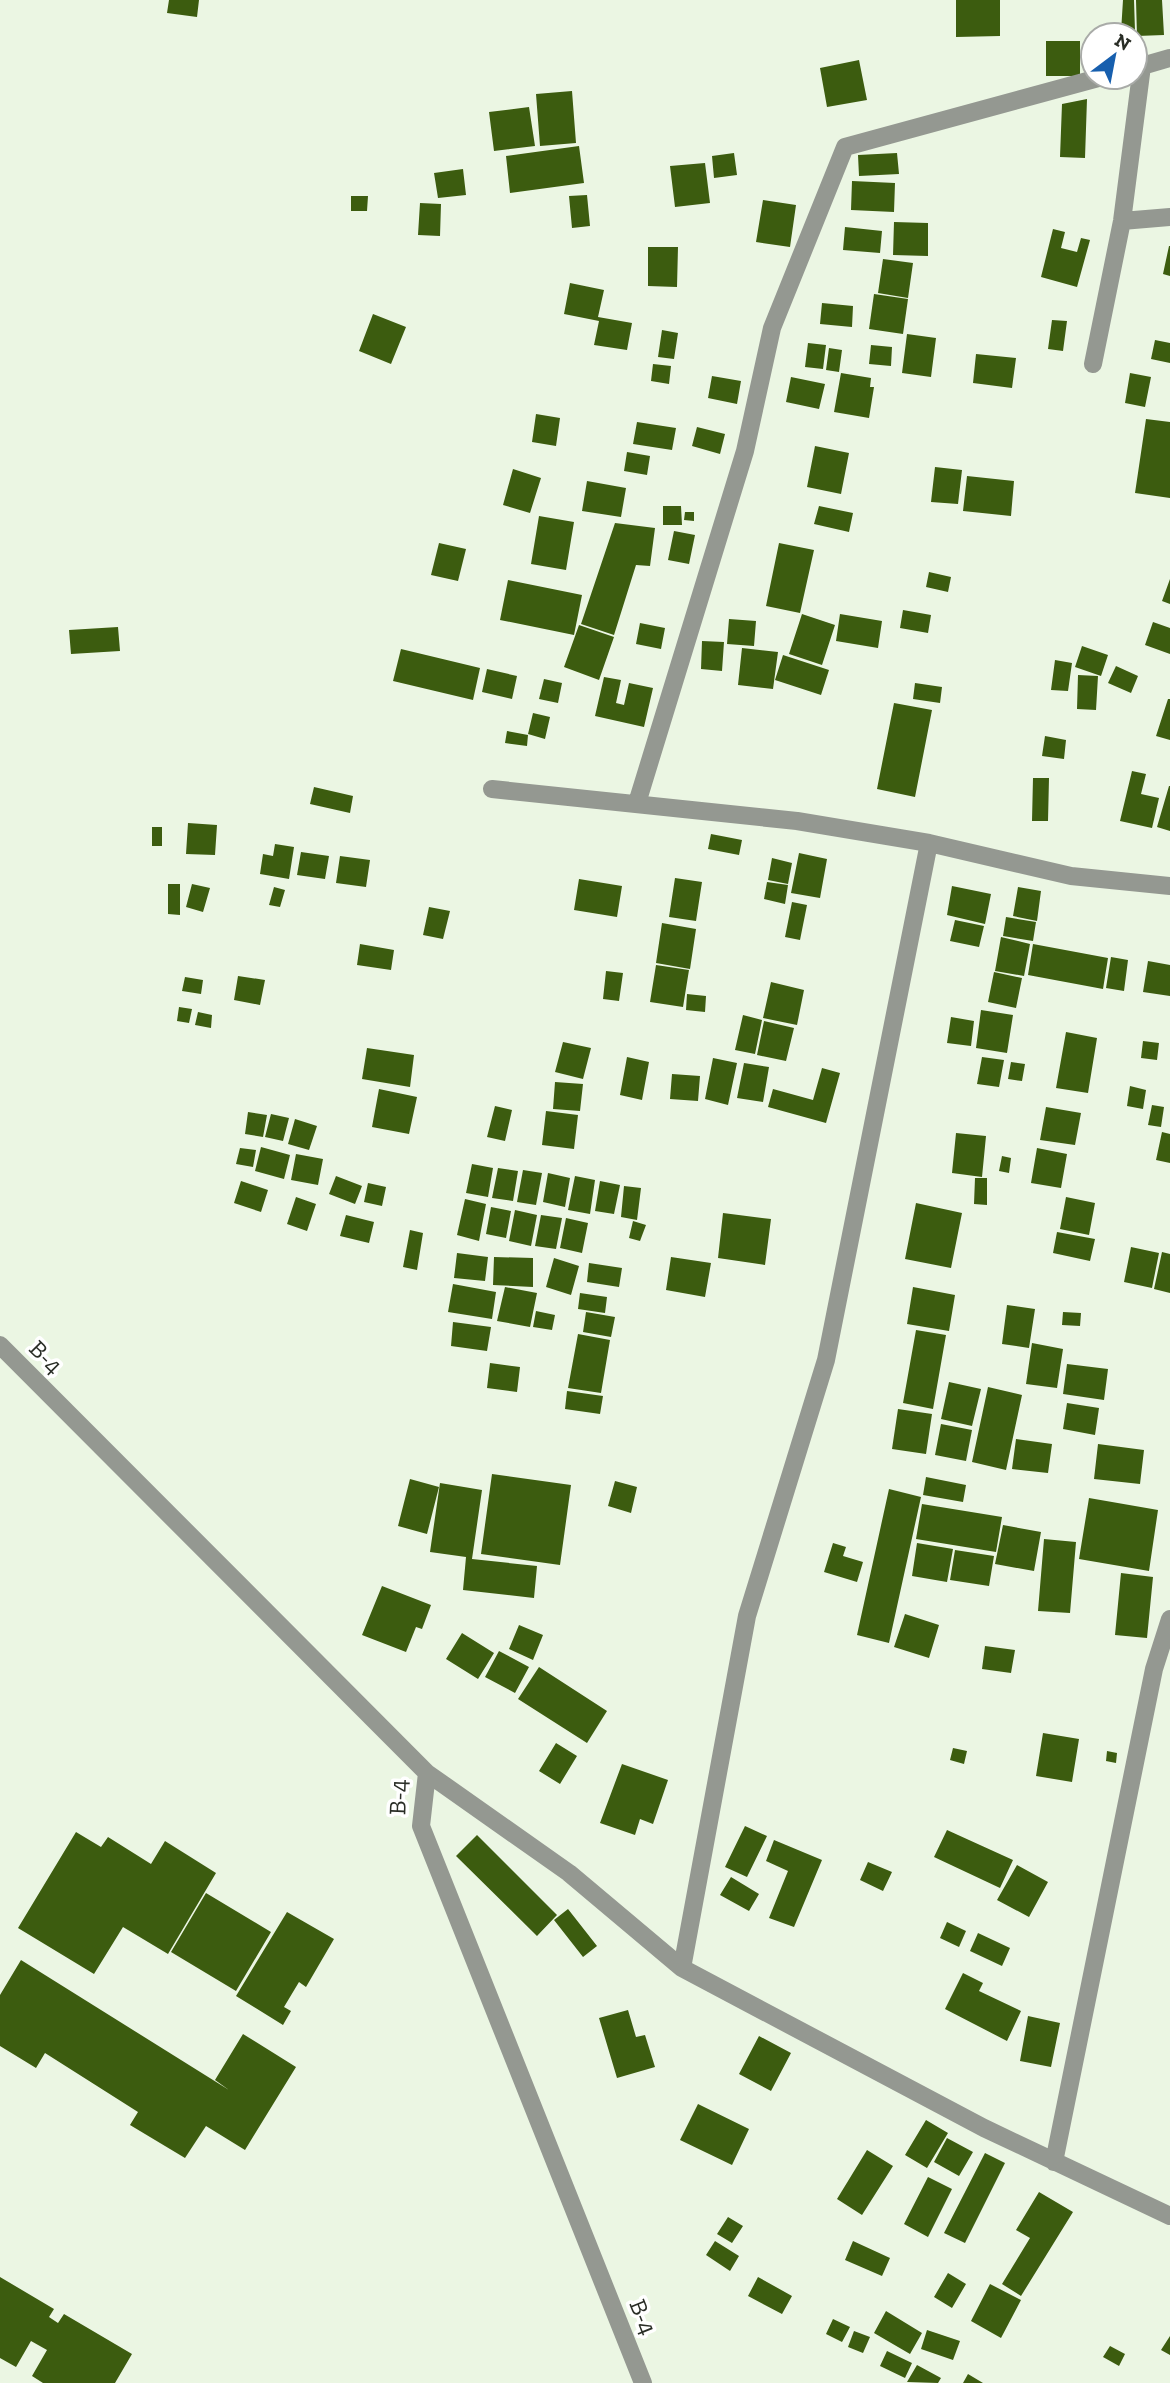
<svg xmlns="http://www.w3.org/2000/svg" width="1170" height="2383" font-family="'Zilla Slab',serif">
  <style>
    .building { fill: #3c5c0f }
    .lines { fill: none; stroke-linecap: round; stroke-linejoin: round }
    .minor { stroke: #949891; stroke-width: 18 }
    .labels { text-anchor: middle; stroke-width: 7; stroke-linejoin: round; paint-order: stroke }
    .street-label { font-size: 24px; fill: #292d26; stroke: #fff }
  </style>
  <rect width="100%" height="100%" fill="#ebf6e3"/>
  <path class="building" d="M169,0H199L197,17L167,13Z
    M956,0H1000V36L956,37Z
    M1123,0H1134L1135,31L1121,32Z
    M1136,0H1162L1164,35L1137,36Z
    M1046,41H1080V76H1046Z
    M859,60L867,100L827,107L820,68Z
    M572,91L576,143L540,146L536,94Z
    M1087,99L1085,158L1060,157L1062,104Z
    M529,107L535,146L494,151L489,112Z
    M579,146L584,183L510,193L506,156Z
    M734,153L737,175L714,178L712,156Z
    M897,153L899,174L859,176L858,155Z
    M705,163L710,203L675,207L670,166Z
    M463,169L466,195L438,198L434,173Z
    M852,181L895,183L894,212L851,210Z
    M587,195L590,226L572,228L569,196Z
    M351,196H368L367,211H351Z
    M763,200L796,205L790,247L756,242Z
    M420,203L441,204L440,236L418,235Z
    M894,222L928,223V256L893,255Z
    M845,227L882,231L880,253L843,250Z
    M1053,229L1065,232L1061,248L1077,252L1081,238L1090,240L1077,287L1041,277Z
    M1169,246H1170V276L1163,274Z
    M648,247H678L677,287L648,286Z
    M883,259L913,263L908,298L878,293Z
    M570,283L604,290L598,317L632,323L627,350L594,345L599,321L564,314Z
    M874,294L908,299L903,334L869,329Z
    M822,303L853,306L852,327L820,324Z
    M373,314L406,327L391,364L359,351Z
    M1052,320L1067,321L1063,351L1048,349Z
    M662,330L678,333L674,359L658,357Z
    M907,334L936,338L931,377L902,373Z
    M1155,340L1170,343V363L1151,359Z
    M808,343L826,345L823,369L805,367Z
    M871,345L892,347L891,366L869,364Z
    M829,348L842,350L839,372L826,370Z
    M976,354L1016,358L1012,388L973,383Z
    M653,364L671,366L669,384L651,381Z
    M841,373L871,378L870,387H874L869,418L834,412Z
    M1130,373L1151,377L1145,407L1125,403Z
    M712,376L741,381L737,404L708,398Z
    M791,377L825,384L819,409L786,402Z
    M536,414L560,418L556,446L532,442Z
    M1146,419L1170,422V498L1135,493Z
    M637,422L676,428L672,450L633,444Z
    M697,427L725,434L720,454L692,446Z
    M815,446L849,453L841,494L807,487Z
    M627,452L650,456L647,475L624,471Z
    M935,467L962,470L958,504L931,502Z
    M513,469L541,478L530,513L503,505Z
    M967,476L1014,481L1011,516L963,511Z
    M587,481L626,488L621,517L582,511Z
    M663,506H681L682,525H663Z
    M819,506L853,513L849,532L814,524Z
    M685,512H694V521L684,520Z
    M539,516L574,522L566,570L531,564Z
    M615,523L655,528L650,566L636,565L614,635L581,624Z
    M674,531L695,535L689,564L668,560Z
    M439,543L466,549L458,581L431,575Z
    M779,543L814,550L800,613L766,606Z
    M929,572L951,577L948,592L926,587Z
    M1170,579V604L1162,601Z
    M508,580L582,595L574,635L500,620Z
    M903,610L931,615L928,633L900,628Z
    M802,614L835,625L822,665L789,654Z
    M840,614L882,621L878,648L836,641Z
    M729,619L756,621L754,646L727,644Z
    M1153,622L1170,628V654L1145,645Z
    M640,623L665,628L661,649L636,644Z
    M579,625L614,637L599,680L564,667Z
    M118,627L120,651L71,654L69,630Z
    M702,641L724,642L722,671L701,669Z
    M1082,646L1108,655L1101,676L1075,667Z
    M742,648L778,652L773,689L738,685Z
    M401,649L480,668L473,700L393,681Z
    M783,655L829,670L821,695L775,680Z
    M1055,660L1072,663L1068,691L1051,690Z
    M1116,666L1138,676L1131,693L1108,683Z
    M487,669L517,676L512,699L482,692Z
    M1078,675L1098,676L1096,710L1077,709Z
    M604,677L621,680L616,703L624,705L629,683L653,688L644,727L595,716Z
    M544,679L562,683L558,703L539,699Z
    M915,683L942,687L940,703L913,699Z
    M1168,699H1170V740L1156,736Z
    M894,703L932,710L915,797L877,789Z
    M533,713L550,717L545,739L528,734Z
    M507,731L528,735L527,746L505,743Z
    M1045,736L1066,740L1064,759L1042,756Z
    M1132,771L1146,774L1141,794L1159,798L1152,828L1120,821Z
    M1033,778H1049L1048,821H1032Z
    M1169,786H1170V831L1157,827Z
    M314,787L353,796L350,813L310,804Z
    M188,823L217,825L215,855L186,854Z
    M152,827H162V846H152Z
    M711,834L742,840L739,855L708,849Z
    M275,844L294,847L289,879L260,874L263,854L273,856Z
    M301,852L329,856L325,879L297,875Z
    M799,853L827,859L820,898L791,893Z
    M340,856L370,860L366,887L336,883Z
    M772,858L792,863L788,884L768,880Z
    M675,878L702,882L696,921L669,917Z
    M579,879L622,886L617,917L574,910Z
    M767,882L788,885L785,904L764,899Z
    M168,884H180V915L168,914Z
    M192,884L210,888L203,912L186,907Z
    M952,886L991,894L985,924L947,915Z
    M274,887L285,890L280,907L269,905Z
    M1018,887L1041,891L1037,921L1013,916Z
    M792,902L807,905L800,940L785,937Z
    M429,907L450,911L443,939L423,935Z
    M1006,917L1036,922L1033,941L1003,936Z
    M955,920L984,926L979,947L950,941Z
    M662,923L696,929L690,969L656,963Z
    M1001,937L1030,944L1024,976L995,971Z
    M360,944L394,950L391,970L357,965Z
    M1033,944L1108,958L1103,989L1028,975Z
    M1111,957L1128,960L1124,991L1106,988Z
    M1148,961L1170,965V996L1143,992Z
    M656,965L689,970L683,1007L650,1002Z
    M606,971L623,973L619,1001L603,999Z
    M994,972L1022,978L1016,1008L988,1002Z
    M238,976L265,980L260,1005L234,1000Z
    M185,977L203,980L201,994L182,991Z
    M771,982L804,990L797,1025L763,1018Z
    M687,994L706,996L705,1012L686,1010Z
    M179,1007L192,1009L189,1023L177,1021Z
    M981,1010L1013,1015L1007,1053L976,1048Z
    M198,1012L212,1015L211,1028L195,1025Z
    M743,1015L762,1020L755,1054L735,1050Z
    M951,1017L974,1021L971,1046L947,1043Z
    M764,1021L794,1028L786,1061L757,1055Z
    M1066,1032L1097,1038L1088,1093L1056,1088Z
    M1143,1041L1159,1043L1157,1060L1141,1058Z
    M563,1042L591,1048L583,1079L555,1072Z
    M367,1048L414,1055L410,1087L362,1079Z
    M627,1057L649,1062L642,1100L620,1095Z
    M982,1057L1004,1060L999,1087L977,1084Z
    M713,1058L737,1063L728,1105L705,1099Z
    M1011,1062L1025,1064L1022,1081L1008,1079Z
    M744,1063L769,1067L763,1102L737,1098Z
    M822,1068L840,1073L826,1123L768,1107L773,1089L813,1100Z
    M672,1074L700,1076L698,1101L670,1099Z
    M555,1082L583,1084L580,1111L553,1109Z
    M1130,1086L1146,1090L1143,1109L1127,1106Z
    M379,1089L417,1097L409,1134L372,1127Z
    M1152,1105L1164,1107L1161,1127L1148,1125Z
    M495,1106L512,1110L505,1141L487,1137Z
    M1046,1107L1081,1113L1075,1145L1040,1140Z
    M546,1111L578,1115L574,1149L542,1145Z
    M248,1112L267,1115L263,1137L245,1134Z
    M271,1114L289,1118L283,1141L265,1137Z
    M295,1119L317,1126L309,1150L288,1144Z
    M1162,1132L1170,1134V1163L1156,1160Z
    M956,1133L986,1136L982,1177L952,1173Z
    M261,1147L290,1155L284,1179L255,1171Z
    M240,1148L256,1150L253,1167L236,1164Z
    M1037,1148L1067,1154L1061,1188L1031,1183Z
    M296,1154L323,1159L318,1185L291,1180Z
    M1002,1156L1011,1158L1009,1173L999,1171Z
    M472,1164L493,1168L488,1197L466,1193Z
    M498,1168L518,1171L513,1201L492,1198Z
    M523,1170L542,1173L536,1205L517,1202Z
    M548,1173L570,1178L565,1207L543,1202Z
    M336,1176L362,1186L355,1204L329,1194Z
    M575,1176L595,1180L590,1214L568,1210Z
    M975,1178H987V1205L974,1204Z
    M241,1181L268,1190L261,1212L234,1203Z
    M600,1181L620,1185L614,1214L595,1211Z
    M368,1183L386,1187L382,1206L364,1202Z
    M624,1186L641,1188L637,1220L621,1217Z
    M296,1197L316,1204L307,1231L287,1224Z
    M1066,1197L1095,1203L1089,1235L1060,1229Z
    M465,1199L486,1204L479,1241L457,1235Z
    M916,1203L962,1213L951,1268L905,1259Z
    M491,1207L511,1211L506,1238L486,1234Z
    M515,1210L537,1215L531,1246L509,1241Z
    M723,1213L771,1219L765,1265L718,1258Z
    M346,1215L374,1222L369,1243L340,1236Z
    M541,1215L562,1218L556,1249L535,1246Z
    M566,1218L588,1223L582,1253L560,1248Z
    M633,1221L646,1225L640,1241L629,1238Z
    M410,1230L423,1233L417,1270L403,1267Z
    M1057,1232L1095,1239L1090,1261L1053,1253Z
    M1131,1247L1159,1253L1152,1288L1124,1282Z
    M1162,1252L1170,1254V1293L1154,1289Z
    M457,1253L488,1257L485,1281L454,1278Z
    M494,1257L533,1258V1287L493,1285Z
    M671,1257L711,1263L705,1297L666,1290Z
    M554,1258L579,1266L571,1295L546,1287Z
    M589,1263L622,1268L619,1287L587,1282Z
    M453,1284L496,1292L492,1319L448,1312Z
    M505,1287L537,1293L530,1327L497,1321Z
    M913,1287L955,1295L949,1331L907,1324Z
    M580,1293L607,1297L605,1313L578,1309Z
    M1007,1305L1035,1309L1029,1348L1002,1344Z
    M536,1311L555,1315L552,1330L533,1327Z
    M586,1312L615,1317L611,1337L583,1332Z
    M1063,1312L1081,1313L1080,1326L1062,1325Z
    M453,1322L491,1327L487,1351L451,1346Z
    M916,1330L946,1335L933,1409L903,1403Z
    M578,1334L610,1340L601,1393L568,1388Z
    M1032,1343L1063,1349L1057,1388L1026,1384Z
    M490,1363L520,1367L517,1392L487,1388Z
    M1067,1364L1108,1369L1104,1400L1063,1394Z
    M949,1382L981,1389L972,1426L941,1419Z
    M988,1387L1022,1395L1006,1470L972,1462Z
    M567,1391L603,1396L600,1414L565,1409Z
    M1067,1403L1099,1408L1095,1435L1063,1429Z
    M898,1409L932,1414L926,1454L892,1449Z
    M941,1424L972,1430L966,1461L935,1455Z
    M1016,1439L1052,1444L1048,1473L1012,1469Z
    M1098,1444L1144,1450L1140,1484L1094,1479Z
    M492,1474L571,1485L560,1565L481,1554Z
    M926,1477L966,1485L963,1502L923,1495Z
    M410,1479L439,1487L427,1534L398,1526Z
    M615,1481L637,1487L631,1513L608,1506Z
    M440,1483L482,1490L472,1559L537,1566L534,1598L463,1590L466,1557L430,1552Z
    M889,1489L921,1497L889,1643L857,1635Z
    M1089,1498L1158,1510L1149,1571L1079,1559Z
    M922,1504L1002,1517L996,1552L916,1539Z
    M1003,1525L1041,1532L1034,1571L995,1564Z
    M1044,1539L1076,1542L1070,1613L1038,1611Z
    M833,1543L846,1547L843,1556L863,1562L857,1582L824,1572Z
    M917,1543L953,1549L947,1582L912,1576Z
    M955,1550L994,1556L989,1586L950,1580Z
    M1121,1573L1153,1577L1147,1638L1115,1635Z
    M382,1586L431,1605L422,1629L416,1627L406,1652L362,1635Z
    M905,1614L939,1625L929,1658L894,1647Z
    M519,1625L543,1635L533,1660L509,1649Z
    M462,1633L494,1653L478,1679L446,1659Z
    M985,1646L1015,1650L1011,1673L982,1669Z
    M499,1651L529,1667L515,1693L485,1677Z
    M539,1667L607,1711L587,1743L518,1699Z
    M1043,1733L1079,1739L1072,1782L1036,1776Z
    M556,1743L577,1756L560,1784L539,1771Z
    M953,1748L967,1751L964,1764L950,1760Z
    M1107,1751L1117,1753L1116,1763L1106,1761Z
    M622,1764L668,1780L653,1824L640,1819L635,1835L600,1823Z
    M745,1826L767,1836L747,1877L725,1867Z
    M947,1830L1013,1860L1000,1888L934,1857Z
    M76,1832L101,1847L108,1837L151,1864L165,1841L216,1873L168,1954L123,1927L94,1974L18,1928Z
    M477,1835L557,1915L537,1936L456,1856Z
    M774,1840L822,1860L794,1927L769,1918L788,1871L766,1861Z
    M868,1862L892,1872L883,1891L860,1880Z
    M1017,1865L1048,1882L1029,1917L997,1900Z
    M731,1877L759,1894L749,1911L720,1895Z
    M206,1893L271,1932L236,1991L171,1952Z
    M568,1909L597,1946L583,1957L554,1920Z
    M287,1912L334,1939L306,1987L299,1982L284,2007L291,2011L283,2025L236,1996Z
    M947,1922L966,1931L959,1947L940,1938Z
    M978,1933L1010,1948L1002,1966L970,1951Z
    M21,1960L229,2090L215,2080L243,2034L296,2067L245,2150L206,2126L185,2158L130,2125L138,2112L45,2053L36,2068L0,2046V1995Z
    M963,1973L983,1983L979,1991L1021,2011L1007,2041L945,2009Z
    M628,2010L636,2037L645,2035L655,2067L617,2078L599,2018Z
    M1028,2016L1060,2023L1051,2067L1020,2061Z
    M759,2036L791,2053L771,2091L739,2074Z
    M698,2104L749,2129L732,2165L680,2140Z
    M926,2120L948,2133L927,2168L905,2155Z
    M947,2138L973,2152L959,2176L934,2162Z
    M867,2150L893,2166L862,2215L837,2199Z
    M985,2153L1005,2163L965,2243L944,2233Z
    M928,2177L952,2189L928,2237L904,2224Z
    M1039,2192L1073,2212L1021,2296L1002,2284L1030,2238L1016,2230Z
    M728,2217L743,2226L732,2243L717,2234Z
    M715,2241L739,2256L730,2271L706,2255Z
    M853,2241L890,2258L882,2276L845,2260Z
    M948,2273L966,2284L952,2308L934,2297Z
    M0,2277L54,2309L49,2317L58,2323L64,2314L132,2354L115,2383H43L32,2376L47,2350L31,2341L16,2367L0,2358Z
    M758,2277L792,2296L782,2314L748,2296Z
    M990,2284L1021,2300L1001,2338L971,2321Z
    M886,2311L922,2333L910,2354L874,2333Z
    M833,2319L850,2327L842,2342L826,2334Z
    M927,2330L960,2341L953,2360L921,2349Z
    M854,2331L870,2337L863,2353L848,2347Z
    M1170,2336V2355L1161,2350Z
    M1110,2346L1125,2354L1119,2366L1103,2357Z
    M887,2351L912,2363L905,2378L880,2366Z
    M917,2365L941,2378L938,2383L907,2382Z
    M968,2374L983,2383H963Z"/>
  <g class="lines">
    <path class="minor" d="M1122,221L1170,217
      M1093,364L1122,221L1142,66L1170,58
      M492,789L797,821L929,843L1071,876L1170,886
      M637,803L745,451L772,328L845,147L1102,77
      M0,1345L427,1773L421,1826L643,2383
      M427,1773L569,1873L682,1968L984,2128L1170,2216
      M682,1968L747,1616L826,1360L929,843
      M1054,2162L1154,1669L1170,1619"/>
  </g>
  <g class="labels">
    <g class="street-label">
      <text transform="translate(46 1357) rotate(45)" y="8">B-4</text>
      <text transform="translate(398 1797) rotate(-88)" y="8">B-4</text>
      <text transform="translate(643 2317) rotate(68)" y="8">B-4</text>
    </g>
  </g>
  <g transform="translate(1114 56) rotate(32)"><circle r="33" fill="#ffffff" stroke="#a9aba8" stroke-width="2"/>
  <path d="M0-5L12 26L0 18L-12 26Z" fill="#175fae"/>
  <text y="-10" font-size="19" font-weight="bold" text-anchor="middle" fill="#292d26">N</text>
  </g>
</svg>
